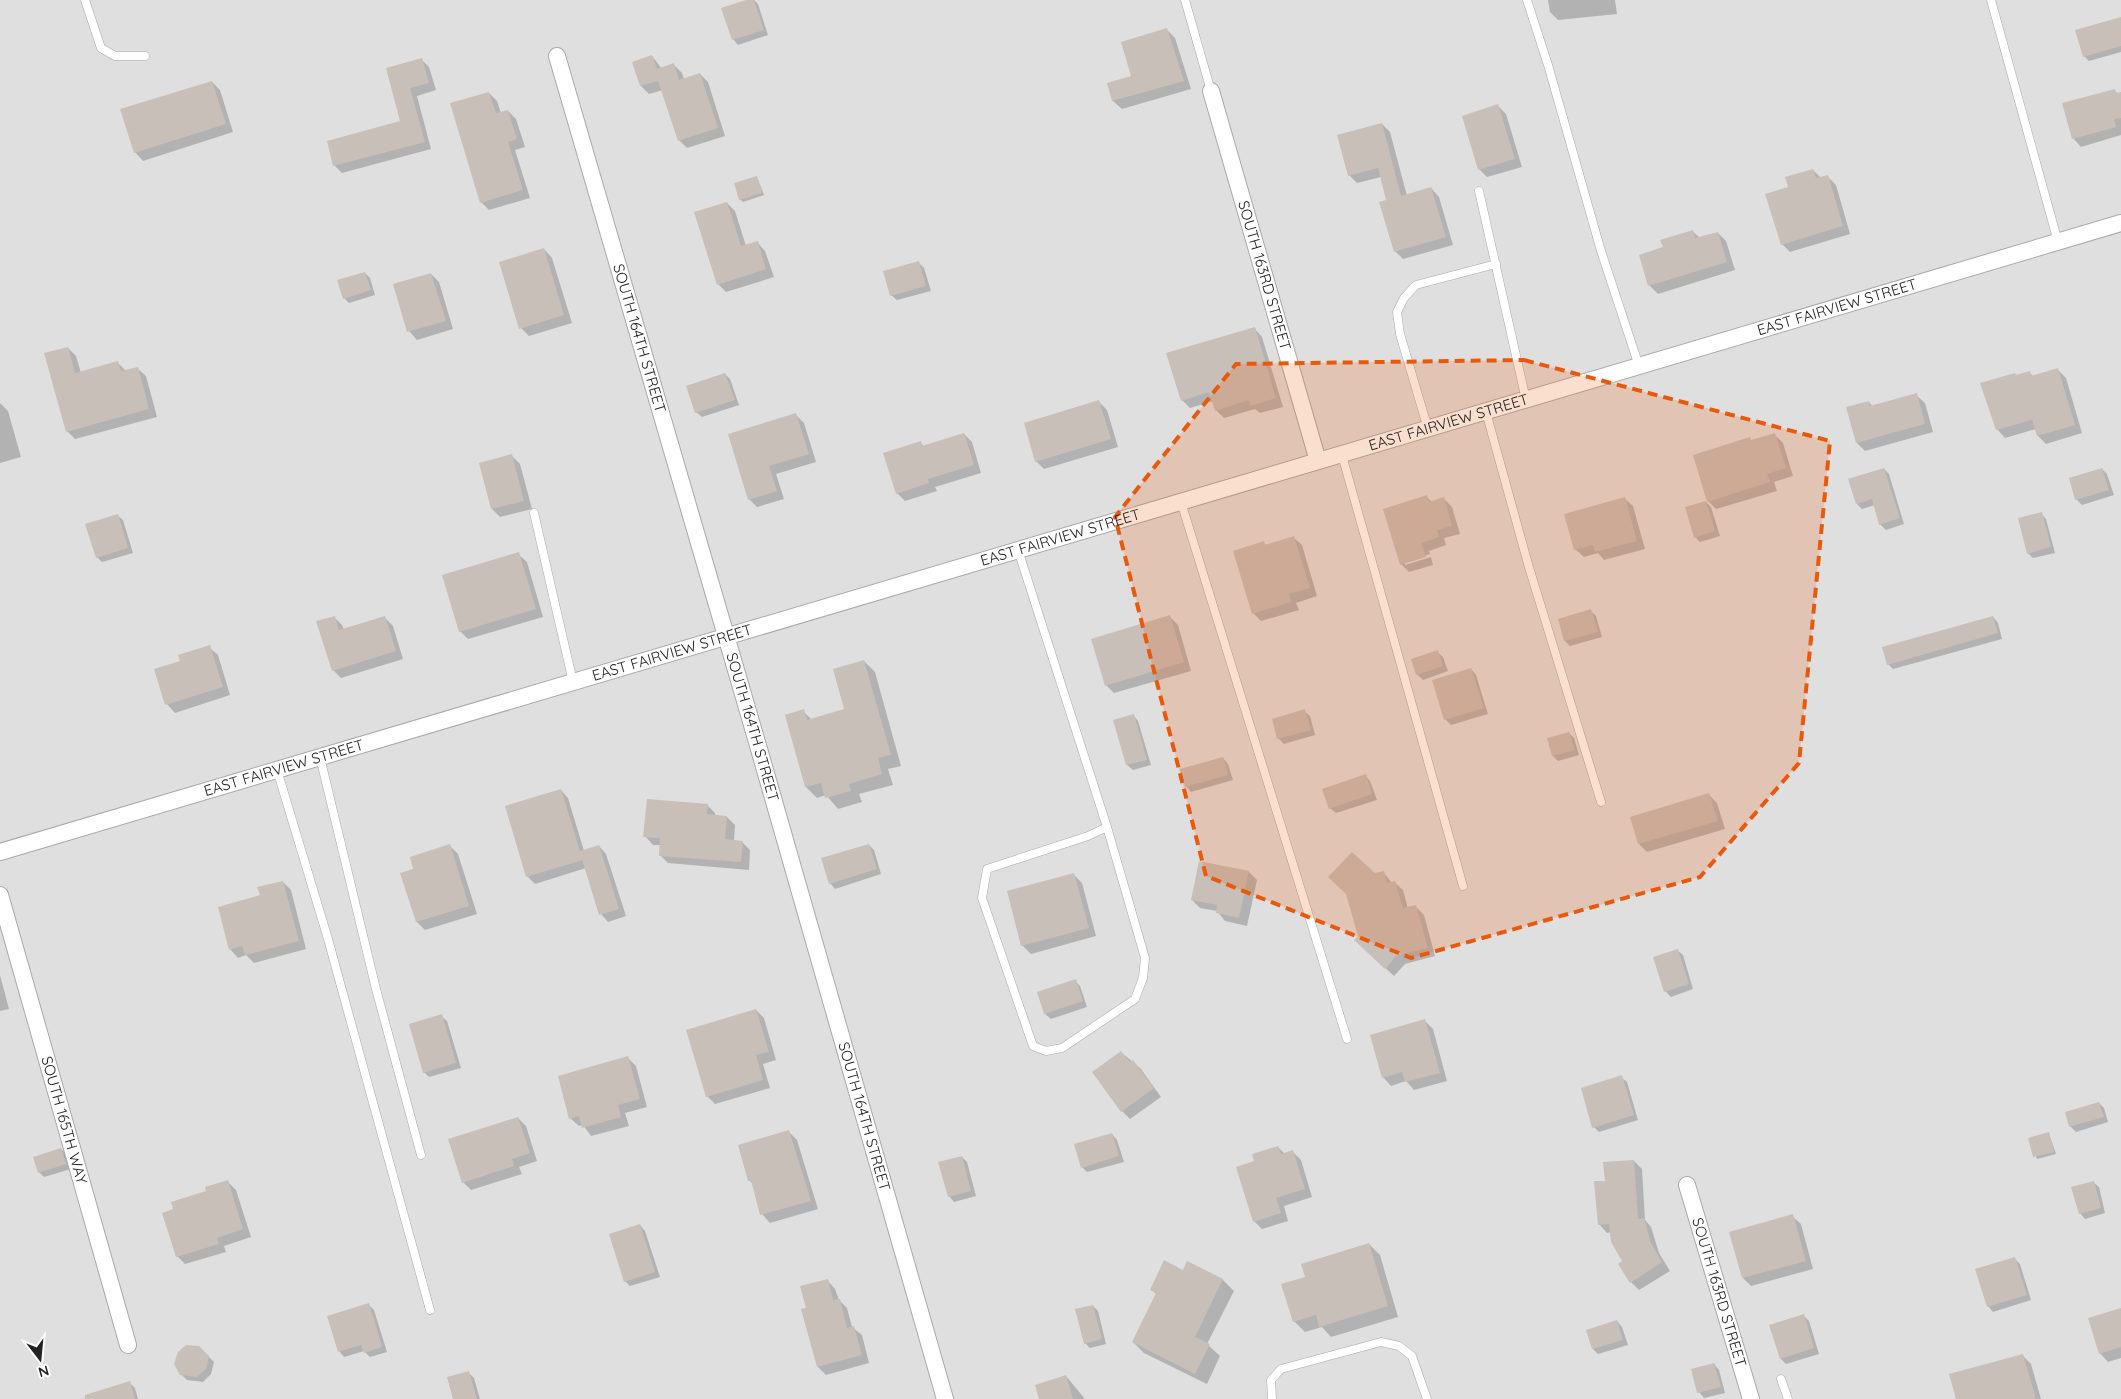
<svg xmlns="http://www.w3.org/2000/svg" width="2121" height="1399" font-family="Quicksand,sans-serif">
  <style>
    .residential { fill: #e0dfdf }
    .shadow { fill: #0003 }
    .building { fill: #c7bfb8 }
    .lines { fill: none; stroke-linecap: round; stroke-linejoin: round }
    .service-casing { stroke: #a9a9a9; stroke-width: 9 }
    .minor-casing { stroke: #a9a9a9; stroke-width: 18 }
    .service { stroke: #fff; stroke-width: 8 }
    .minor { stroke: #fff; stroke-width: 16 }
    .marked { fill: #e8590c; fill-opacity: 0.2; stroke: #e8590c; stroke-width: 4; stroke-dasharray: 10 6; stroke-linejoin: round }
    .labels { text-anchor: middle; stroke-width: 4; stroke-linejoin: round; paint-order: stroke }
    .street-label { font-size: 15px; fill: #222; stroke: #fff }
  </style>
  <rect width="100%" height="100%" fill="#f2efe9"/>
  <path class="residential" d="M0,0H2121V1399H0Z"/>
  <path class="shadow" d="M750,0H754L758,4L768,35L738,45L733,39Z
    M1548,0H1615L1617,14L1558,20L1550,12Z
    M2121,18V52L2089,61L2084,56Z
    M1167,30L1175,38L1191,89L1122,109L1113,101L1108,84L1133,77Z
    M652,56L662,69L674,65L682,73L684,79L700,74L708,82L725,136L687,148L679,140L663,90L649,94L641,86Z
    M422,60L429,67L436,90L417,96L431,149L342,173L334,165L402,122L387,69Z
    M212,82L220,90L233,132L143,161L135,152Z
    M2114,90L2118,94L2121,93V135L2081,147L2073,138Z
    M489,93L497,101L501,113L508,111L516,119L525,147L515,150L530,198L489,210L481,202Z
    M1498,106L1506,114L1522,167L1487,177L1479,169Z
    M1382,124L1390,132L1407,196L1431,188L1439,197L1453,245L1403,259L1395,251L1388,201L1381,177L1357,183L1349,175Z
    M1813,170L1821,178L1827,176L1836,185L1850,234L1790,252L1782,244L1789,188Z
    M757,177L764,195L743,202L740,199Z
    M727,203L735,211L746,246L757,242L765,251L774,277L726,292L718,284Z
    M1692,231L1700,238L1718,233L1726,241L1735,270L1658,294L1650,286L1640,256L1664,248Z
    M544,249L552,258L572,323L529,336L521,328Z
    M919,263L924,268L931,291L897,300L891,295Z
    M365,273L370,278L375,295L349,303L344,298Z
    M431,274L439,282L453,329L417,340L409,331Z
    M1254,328L1262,337L1283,407L1260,413L1255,409L1224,418L1216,410L1213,401L1190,408L1182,400Z
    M68,348L76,356L81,373L118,363L126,371L137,368L146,376L157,417L75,439L67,431Z
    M2058,370L2066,378L2082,433L2046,444L2038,436L2036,429L2005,438L1997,429L2016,376L2029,372L2034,377Z
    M725,374L730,379L739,405L702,417L696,412Z
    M1916,395L1925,403L1933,432L1865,451L1857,443L1869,402L1873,407Z
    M1099,402L1107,410L1118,447L1044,469L1036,461Z
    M0,403L8,411L21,457L0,463Z
    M796,415L804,423L816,462L776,474L784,499L757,507L749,499Z
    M964,434L972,442L981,473L935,487L937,491L905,501L897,493L920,443L924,446Z
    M1775,435L1783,443L1793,476L1774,482L1777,491L1716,509L1708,501L1752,441Z
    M512,456L520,464L532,509L500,517L492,509L480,464Z
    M1884,469L1889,474L1904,524L1886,530L1880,524L1875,505L1862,509L1857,504Z
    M2102,469L2107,474L2114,495L2082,505L2077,500L2070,479Z
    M1427,497L1432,502L1444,499L1452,507L1460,534L1444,538L1446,545L1429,551L1430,554L1405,562V565L1431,557L1433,565L1409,572L1401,564Z
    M1624,498L1633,506L1645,549L1604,560L1598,553L1584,557L1575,549Z
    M1706,502L1711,507L1720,536L1700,542L1695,537Z
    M2041,514L2046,519L2055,553L2033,558L2028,553Z
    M117,515L123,520L133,553L102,562L97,557Z
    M1293,537L1302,545L1317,596L1296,603L1299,610L1261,621L1253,613L1264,543L1266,545Z
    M518,554L527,562L543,617L468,639L460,631Z
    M1591,611L1596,616L1602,637L1570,646L1565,641Z
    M334,617L342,625L344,630L384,617L393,626L403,659L341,678L333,670Z
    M1170,617L1178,625L1191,671L1114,693L1106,685Z
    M1993,617L1998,623L2002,639L1893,669L1888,664Z
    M209,647L218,655L230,695L175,713L167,704L182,662Z
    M1437,652L1443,657L1448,671L1423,680L1417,674Z
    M864,661L875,672L901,766L888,769L893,785L859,794L862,802L838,809L826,795L817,798L806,787L786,715L803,711L812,720L846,710Z
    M1471,669L1476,675L1488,714L1451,725L1446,720L1434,681Z
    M1304,711L1310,716L1315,735L1284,744L1279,739L1273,720Z
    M1133,715L1138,721L1151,765L1133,770L1127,765L1115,721Z
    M1569,733L1574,738L1579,755L1558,761L1553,756Z
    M1223,758L1228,764L1233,780L1191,792L1186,786Z
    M1365,775L1370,781L1377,800L1336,813L1330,808Z
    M561,790L568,798L584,851L599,846L606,854L626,916L608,922L601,914L586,868L535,884L527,876Z
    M1709,795L1717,803L1725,829L1647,852L1639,844Z
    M707,805L715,813V816L727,817L735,825L734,841L742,842L750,850L749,870L668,863L660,855L661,845H653L645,836Z
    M869,845L874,850L881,874L835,889L830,883Z
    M450,846L458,854L477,914L425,930L417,922L415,870Z
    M1200,862L1249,872L1257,880L1247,926L1225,921L1217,911L1200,908L1192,900Z
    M1383,872L1392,883L1394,882L1403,890L1408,909L1416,907L1424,915L1435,956L1405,964L1394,976L1364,948L1359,937Z
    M1074,875L1082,883L1096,936L1031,954L1022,945Z
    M283,882L291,890L306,949L254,963L246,955L238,958L230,949L261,896Z
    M1677,950L1683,955L1693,989L1671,997L1665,991Z
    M0,975L9,1009L0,1011Z
    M1075,981L1080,986L1087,1007L1051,1019L1045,1014Z
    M756,1010L764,1018L776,1060L763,1064L770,1088L715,1104L707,1096Z
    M441,1016L447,1021L461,1068L429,1077L424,1072Z
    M1425,1021L1433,1029L1447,1081L1414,1090L1406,1081L1391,1086L1383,1077Z
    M1121,1052L1141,1069L1161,1097L1130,1119L1122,1111Z
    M628,1058L636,1066L647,1107L625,1113L629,1126L591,1136L583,1125L579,1126L570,1118Z
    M1621,1077L1627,1082L1638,1120L1599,1132L1594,1127Z
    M2099,1103L2104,1108L2108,1122L2076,1132L2070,1126Z
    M518,1118L526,1126L537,1161L519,1167L522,1174L471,1190L463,1182Z
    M789,1132L797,1140L818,1209L770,1223L762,1214L754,1185L749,1180Z
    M1112,1134L1117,1140L1124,1162L1087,1172L1082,1167Z
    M2049,1134L2056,1154L2037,1159L2030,1139Z
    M1278,1147L1285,1154L1293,1152L1301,1160L1312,1197L1284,1206L1288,1221L1262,1229L1254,1221L1255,1162Z
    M61,1149L66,1154L71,1169L44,1177L39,1172Z
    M962,1157L967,1162L976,1196L954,1202L949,1196Z
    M1634,1161L1642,1169L1645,1220L1651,1227L1659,1253L1670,1271L1639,1290L1631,1282L1611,1232L1607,1233L1599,1224Z
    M228,1182L236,1190L251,1237L224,1246L226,1252L185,1264L177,1256L175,1210Z
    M2093,1182L2099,1187L2105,1213L2085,1219L2080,1213Z
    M1792,1216L1801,1224L1813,1269L1751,1286L1743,1278Z
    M640,1225L645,1231L660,1277L630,1286L625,1281Z
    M1369,1244L1380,1255L1398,1317L1331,1337L1322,1327L1305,1332L1294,1321L1307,1278Z
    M2015,1259L2020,1264L2031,1300L1993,1312L1988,1306Z
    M1187,1263L1223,1280L1234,1291L1207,1344L1220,1356L1207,1384L1144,1353L1133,1342L1157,1295L1151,1289L1183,1271Z
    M827,1280L835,1289L839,1300L847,1308L852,1327L862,1335L869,1363L826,1375L818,1367L802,1310L808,1309Z
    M369,1305L374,1310L387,1352L370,1357L364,1351L344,1357L339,1351Z
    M1093,1306L1098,1311L1106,1344L1090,1348L1085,1343Z
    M2121,1309V1358L2108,1362L2100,1353Z
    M1803,1315L1809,1321L1819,1354L1786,1364L1781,1359L1771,1326Z
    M1617,1321L1622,1327L1628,1345L1598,1354L1593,1349Z
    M199,1347L214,1362L211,1374L203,1382L187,1380L181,1374Z
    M2023,1356L2031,1364L2041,1399H1957Z
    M1714,1364L1719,1370L1725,1393L1704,1398L1699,1392Z
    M469,1373L474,1378L480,1399H455Z
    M1066,1376L1085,1399H1040Z
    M130,1383L135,1388L138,1399H90Z"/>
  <path class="building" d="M746,0H754L764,30L732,40L721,8Z
    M2121,17V46L2083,57L2075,30Z
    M1167,28L1184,81L1112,101L1107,83L1131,76L1121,42Z
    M652,55L657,69L674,63L679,80L700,73L718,128L678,141L658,81L640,86L632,62Z
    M422,58L429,83L410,88L425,142L333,166L327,141L400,121L386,68Z
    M212,81L226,124L134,153L120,109Z
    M2115,89L2116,93L2121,92V118L2114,119L2116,127L2072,139L2062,103Z
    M489,92L496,113L508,110L517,139L508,142L523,190L480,203L450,103Z
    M1498,104L1515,159L1478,170L1462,116Z
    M1382,123L1401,196L1431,187L1446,237L1394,252L1379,202L1386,200L1378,168L1348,176L1337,135Z
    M1813,169L1816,178L1828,175L1843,226L1781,245L1765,194L1788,187L1785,177Z
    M757,176L762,193L739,200L734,183Z
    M727,202L741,246L758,241L766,269L717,285L694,212Z
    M1693,230L1695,238L1718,232L1727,262L1648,286L1639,255L1663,247L1660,240Z
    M544,248L564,315L519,329L499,262Z
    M919,261L926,286L890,296L883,271Z
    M365,272L371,290L343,299L337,280Z
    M431,273L446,321L407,332L393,284Z
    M1255,327L1276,398L1250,406L1249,400L1215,411L1209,392L1181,401L1166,353Z
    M68,347L75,373L118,361L121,371L138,367L149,409L66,432L44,353Z
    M2058,368L2075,425L2037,436L2032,420L1996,430L1980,383L2015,373L2016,375L2030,371L2031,376Z
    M725,373L735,400L695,413L686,386Z
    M1917,393L1925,424L1856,443L1846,407L1869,401L1870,406Z
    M1099,400L1111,439L1035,462L1024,423Z
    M796,413L809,454L769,466L777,491L748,500L728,434Z
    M964,433L974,465L928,479L929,483L896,494L883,453L921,441L922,446Z
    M1775,433L1786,468L1767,474L1770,482L1707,502L1693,455L1750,437L1751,440Z
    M512,454L524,501L491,509L479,463Z
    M1884,468L1900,518L1879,525L1872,499L1856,504L1848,479Z
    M2102,468L2109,490L2075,500L2069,478Z
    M1427,495L1429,502L1444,497L1452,526L1437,530L1439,537L1421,543L1426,557L1400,565L1383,509Z
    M1625,497L1637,541L1595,552L1593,545L1574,550L1564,514Z
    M1706,501L1715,531L1694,538L1685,507Z
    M2042,512L2051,547L2027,554L2018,518Z
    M118,514L128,548L96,558L85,524Z
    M1294,536L1310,588L1289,594L1291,602L1252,614L1233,551L1264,541L1265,545Z
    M519,552L536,609L459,632L442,575Z
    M1591,609L1598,632L1564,641L1558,619Z
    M1170,615L1184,662L1105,686L1091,639Z
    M335,616L339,630L385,616L396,651L332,671L316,621Z
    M1993,616L1998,633L1887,665L1882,647Z
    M210,645L223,687L165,705L154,669L180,661L178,655Z
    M1438,650L1443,666L1416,675L1411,659Z
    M864,660L891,755L878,758L882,774L849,784L851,791L825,798L821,783L805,787L785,715L804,709L807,720L844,709L833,669Z
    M1471,668L1484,708L1444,720L1432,680Z
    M1305,709L1311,730L1277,739L1272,719Z
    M1134,714L1147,760L1126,765L1113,720Z
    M1569,732L1575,750L1552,756L1547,738Z
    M1223,757L1228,775L1185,787L1180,769Z
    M1366,774L1372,794L1329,809L1322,789Z
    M561,789L580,851L599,845L619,909L599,915L581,856L583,860L526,877L505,806Z
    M1709,793L1718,821L1638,844L1630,817Z
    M647,799L708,804L707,814L727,816L725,839L743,841L741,862L659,856L660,838L643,837Z
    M450,844L469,906L416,922L400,873L413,869L410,857Z
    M869,844L877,869L829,884L821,858Z
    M1352,852L1375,873L1384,871L1387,883L1395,881L1403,908L1416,905L1428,948L1396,956L1385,969L1354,940L1358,936L1346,894L1328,877Z
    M1199,861L1249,871L1239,918L1216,913L1217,905L1191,900Z
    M1074,873L1089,928L1021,946L1007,891Z
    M283,881L299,941L245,955L242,946L229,950L218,907L260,895L257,887Z
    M1678,949L1689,984L1664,992L1653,957Z
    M1076,979L1083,1001L1044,1014L1037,992Z
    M756,1009L769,1052L756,1055L763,1080L706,1097L686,1030Z
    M442,1014L456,1063L423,1073L409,1024Z
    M1425,1019L1440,1073L1405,1082L1402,1072L1382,1078L1370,1035Z
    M1121,1051L1130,1062L1133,1060L1154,1088L1121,1112L1092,1072Z
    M628,1056L640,1099L618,1105L621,1117L582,1128L579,1116L569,1119L558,1076Z
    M1622,1075L1634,1115L1592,1128L1581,1088Z
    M2099,1102L2104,1117L2069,1127L2065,1112Z
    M518,1117L530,1153L512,1159L514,1166L462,1183L448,1139Z
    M789,1130L811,1201L760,1215L751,1180L748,1181L738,1145Z
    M2049,1132L2054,1152L2033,1157L2028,1138Z
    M1112,1133L1119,1156L1081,1168L1074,1144Z
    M1278,1146L1281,1154L1293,1150L1305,1189L1276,1198L1281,1213L1253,1222L1236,1167L1254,1161L1252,1154Z
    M61,1148L66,1164L38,1173L33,1157Z
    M962,1156L971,1191L948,1197L938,1162Z
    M1634,1160L1638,1219L1644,1218L1651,1243L1662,1262L1630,1283L1618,1264L1622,1261L1611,1242L1609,1224L1598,1225L1594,1181H1605L1603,1162Z
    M228,1180L243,1229L217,1238L219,1244L176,1257L162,1213L173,1209L171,1202L206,1191L205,1187Z
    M2094,1181L2101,1208L2079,1214L2071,1187Z
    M1793,1214L1806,1261L1742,1278L1729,1232Z
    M640,1224L655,1272L624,1282L609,1234Z
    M1369,1243L1388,1306L1319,1327L1316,1315L1293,1322L1281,1284L1305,1277L1301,1264Z
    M2015,1257L2027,1295L1987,1307L1975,1269Z
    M1164,1260L1183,1270L1187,1261L1223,1279L1195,1337L1210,1344L1195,1374L1132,1342L1156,1293L1150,1290Z
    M828,1279L833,1300L840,1299L847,1328L854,1326L862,1355L817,1367L801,1309L806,1308L800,1286Z
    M369,1303L382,1347L364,1353L361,1345L338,1352L327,1316Z
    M1093,1305L1102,1339L1084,1344L1075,1309Z
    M2121,1308V1347L2099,1354L2088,1318Z
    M1804,1314L1814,1348L1780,1359L1769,1325Z
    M1617,1320L1623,1340L1592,1349L1586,1330Z
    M186,1345L199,1346L209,1356L206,1369L197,1377L180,1375L174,1364L178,1352Z
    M2023,1354L2036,1399H1956L1949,1374Z
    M1714,1363L1721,1387L1697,1393L1691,1369Z
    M469,1371L477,1399H453L447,1377Z
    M1066,1375L1073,1399H1039L1035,1385Z
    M130,1381L135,1399H85V1395Z"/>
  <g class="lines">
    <defs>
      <path id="service" d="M85,0L101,48L115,56H145
        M1185,0L1211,91
        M1527,0L1548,65L1601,251L1639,366
        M1991,0L2058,242
        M1479,191L1526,400
        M1486,412L1528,564L1601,802
        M1428,429L1400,334L1397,312L1404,298L1416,285L1496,264
        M1342,455L1463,886
        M1181,502L1347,1039
        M534,513L573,682
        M1018,550L1107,827L1088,836L987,869L982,898L1033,1046L1046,1051L1062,1048L1135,999L1143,978L1145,958L1107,827
        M320,757L376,989L421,1155
        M277,770L328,939L430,1310
        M1781,1379L1788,1399
        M1272,1399L1271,1380L1281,1369L1381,1342L1399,1346L1412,1356L1427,1399"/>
      <g id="minor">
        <path id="s1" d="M557,56L759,749L945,1399"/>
        <path id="s2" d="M1211,91L1318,461"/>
        <path id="s3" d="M0,852L2121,223"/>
        <path id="s4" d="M0,895L128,1345"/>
        <path id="s5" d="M1687,1185L1751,1399"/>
      </g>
    </defs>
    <use href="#service" class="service-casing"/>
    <use href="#minor" class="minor-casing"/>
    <use href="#service" class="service"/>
    <use href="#minor" class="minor"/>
  </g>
  <path class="marked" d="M1524,360L1830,441L1799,763L1700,877L1411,958L1206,876L1115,517L1236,364Z"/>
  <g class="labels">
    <g class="street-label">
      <text dy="5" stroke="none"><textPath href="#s2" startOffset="192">SOUTH 163RD STREET</textPath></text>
      <text dy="5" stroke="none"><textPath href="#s3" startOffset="1916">EAST FAIRVIEW STREET</textPath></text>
      <text dy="5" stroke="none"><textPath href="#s1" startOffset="294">SOUTH 164TH STREET</textPath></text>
      <text dy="5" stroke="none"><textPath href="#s3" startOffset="1511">EAST FAIRVIEW STREET</textPath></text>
      <text dy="5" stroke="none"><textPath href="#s3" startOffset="1106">EAST FAIRVIEW STREET</textPath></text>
      <text dy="5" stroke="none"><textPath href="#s3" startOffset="701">EAST FAIRVIEW STREET</textPath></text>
      <text dy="5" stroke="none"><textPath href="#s1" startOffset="699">SOUTH 164TH STREET</textPath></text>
      <text dy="5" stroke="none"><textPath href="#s3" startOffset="296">EAST FAIRVIEW STREET</textPath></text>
      <text dy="5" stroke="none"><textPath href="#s1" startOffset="1104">SOUTH 164TH STREET</textPath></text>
      <text dy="5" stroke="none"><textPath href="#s4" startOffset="234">SOUTH 165TH WAY</textPath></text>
      <text dy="5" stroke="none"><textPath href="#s5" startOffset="112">SOUTH 163RD STREET</textPath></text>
    </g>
  </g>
  <g transform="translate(40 1359) rotate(164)" stroke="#ffffff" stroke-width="4" paint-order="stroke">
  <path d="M0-4L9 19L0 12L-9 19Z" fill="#222222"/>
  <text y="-8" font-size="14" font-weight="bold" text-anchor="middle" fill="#222222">N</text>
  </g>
</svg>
